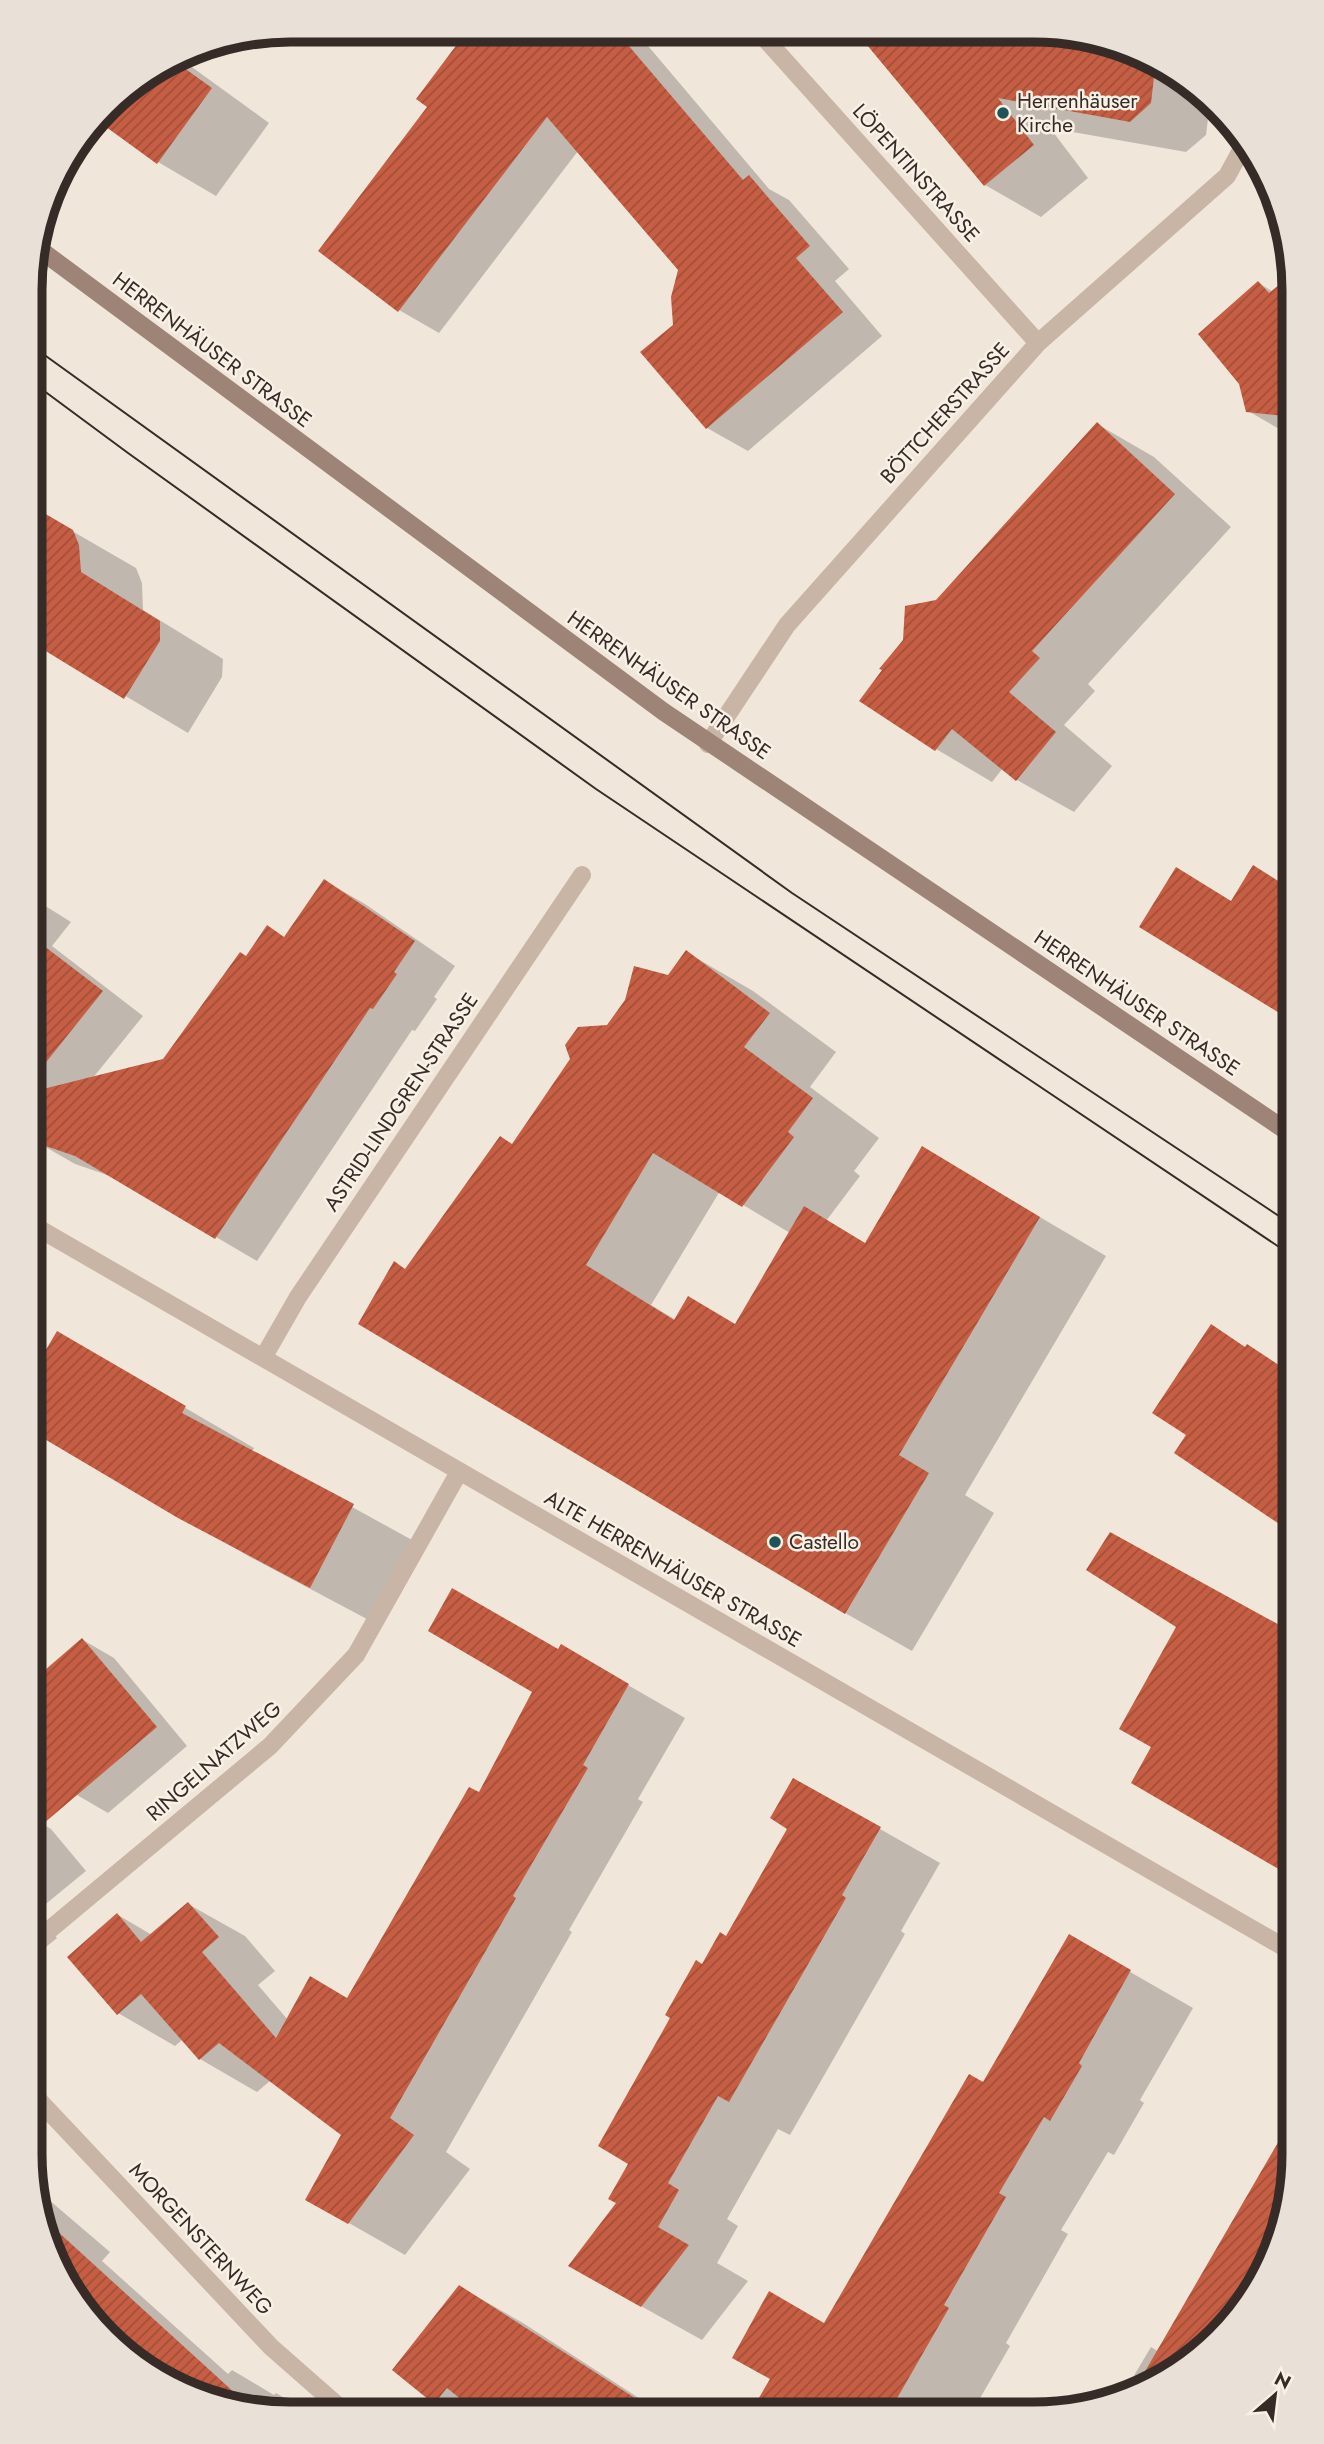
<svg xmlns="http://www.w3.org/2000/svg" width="1324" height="2444" font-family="Jost,sans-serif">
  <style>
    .shadow { fill: #0003; fill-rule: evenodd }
    .building { fill: url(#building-hatch) }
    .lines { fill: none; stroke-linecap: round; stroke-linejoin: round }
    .street { stroke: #c9b5a6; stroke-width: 18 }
    .secondary { stroke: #9d8477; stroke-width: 18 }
    .tram { stroke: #362b27; stroke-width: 2 }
    .poi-dot { fill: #1d5557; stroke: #f9f0e6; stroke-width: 2.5 }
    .labels { text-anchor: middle; stroke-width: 5; stroke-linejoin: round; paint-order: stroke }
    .poi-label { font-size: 21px; fill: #362b27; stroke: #f9f0e6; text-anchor: start }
    .street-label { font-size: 21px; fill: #362b27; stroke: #f9f0e6 }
    .rim { fill: none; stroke: #362b27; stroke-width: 9 }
  </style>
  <defs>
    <pattern id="building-hatch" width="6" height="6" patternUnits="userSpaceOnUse" patternTransform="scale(1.75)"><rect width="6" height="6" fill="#c65e44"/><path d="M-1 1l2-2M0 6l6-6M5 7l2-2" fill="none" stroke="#a24e39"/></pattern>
  </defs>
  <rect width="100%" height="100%" fill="#f1e6da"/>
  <path class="shadow" d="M469,31L629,32L649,47L769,189L789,200L849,269L835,281L882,336L748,451L707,428L643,353L675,326L680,270L578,151L439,333L399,310L429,107L418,99Z
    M865,33L1084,35L1149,56L1182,79L1209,110L1206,135L1186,152L1050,128L1088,178L1041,217L985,185Z
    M178,57L269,123L216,196L158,162L104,113L118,95Z
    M1259,283L1273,292L1279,287L1294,295V446L1281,430L1248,411Z
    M1097,424L1154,457L1231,527L1088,684L1095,691L1064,725L1112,766L1074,812L1017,780L1003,768L992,782L936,749L937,601Z
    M41,513L136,568L142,583L143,610L223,659L222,677L188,733L31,640L32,519L36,521Z
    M325,881L365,904L455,966L434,997L437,999L415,1031L412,1030L257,1261L116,1178L75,1164L35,1141L40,1132L31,1127V897L71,922L52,946L143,1016L92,1079L164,1061L246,958L285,938Z
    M686,952L753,991L836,1052L810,1087L879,1138L854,1171L860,1176L826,1221L866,1244L989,1187L1106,1256L965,1495L994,1513L912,1651L845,1613L407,1271L513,1145L608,1026L668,977ZM720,1191L790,1233L736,1325L676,1320L651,1305Z
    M57,1333L254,1448L252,1452L423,1546L380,1626L250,1557L31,1429V1379Z
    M83,1640L114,1658L187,1746L108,1813L77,1795Z
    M562,1647L685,1718L638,1799L643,1802L569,1930L572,1932L446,2152L470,2169L405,2255L307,2199L343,2134L271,2080L257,2092L200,2059L183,2039L175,2046L118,2013V1915L152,1935L188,1904L245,1936L275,1971L258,1985L288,2020L348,2000L480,1795Z
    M30,1817L51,1829L86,1871L36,1912L57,1938L30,1960Z
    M880,1829L940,1863L901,1931L905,1934L790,2135L778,2129L727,2219L738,2226L717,2263L748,2281L702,2340L630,2300L618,2203L631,2163L703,1966L727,1938Z
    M1069,1937L1193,2008L1140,2100L1144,2103L1114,2155L1108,2152L1061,2230L1068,2234L1006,2343L1010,2346L971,2414L752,2413L772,2379L825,2325L984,2085Z
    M35,2188L110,2252L102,2261L228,2374L232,2370L274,2395L276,2393L308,2412H256L190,2394L131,2360L74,2299L44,2238Z
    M460,2287L523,2323L662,2413H453L435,2402Z
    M1151,2347L1159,2352L1192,2361L1120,2399Z
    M1104,2393L1117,2400L1098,2404Z"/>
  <path class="building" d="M467,31L617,32L743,180L749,175L810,246L796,258L843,312L706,429L640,352L673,325L671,297L678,270L547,117L398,312L318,251L427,107L416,99Z
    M857,33L1084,35L1132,51L1154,77L1151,103L1130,122L998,98L1034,145L984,186Z
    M173,60L212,88L157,164L102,124L107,117L103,114L118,95Z
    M1292,274L1294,290V417L1246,412L1239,384L1198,334L1258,281L1269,293Z
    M1097,422L1175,494L1032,651L1040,658L1009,692L1056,732L1016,781L952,729L935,751L859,701L882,670L879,669L903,640L905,606L936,600Z
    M32,506L73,530L79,545L81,572L160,621V641L124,699L31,642Z
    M1253,865L1294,891V1022L1139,927L1176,867L1231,901Z
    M324,879L415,941L394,972L397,974L373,1009L370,1008L215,1239L75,1156L31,1141V1092L163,1059L240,952L246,956L267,925L284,937Z
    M31,936L103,991L31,1081Z
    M686,950L770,1013L744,1047L813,1098L788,1132L794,1137L742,1207L653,1153L586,1265L674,1320L688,1296L735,1324L804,1206L865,1243L922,1146L1040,1217L899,1455L929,1473L845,1614L358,1324L394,1261L405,1269L500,1136L512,1144L570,1059L565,1045L578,1027L607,1025L625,1000L634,966L668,975Z
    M1211,1324L1245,1347L1247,1344L1294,1375V1534L1174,1453L1186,1435L1152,1413Z
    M57,1331L186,1406L182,1413L354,1504L310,1588L178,1518L31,1431V1375Z
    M1110,1532L1294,1633V1878L1131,1783L1151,1747L1119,1729L1176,1627L1086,1570Z
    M452,1588L558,1649L561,1644L629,1684L583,1765L588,1768L513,1896L516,1898L390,2118L414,2135L348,2224L305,2200L341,2135L219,2043L199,2060L141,1994L117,2015L67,1957L117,1913L141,1942L188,1902L219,1937L202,1952L276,2038L310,1976L347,1998L469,1787L479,1792L532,1692L428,1631Z
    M82,1638L157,1727L30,1835V1683Z
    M793,1778L881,1827L842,1895L846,1898L729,2102L718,2096L668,2183L679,2190L658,2227L689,2245L641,2307L568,2266L616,2203L608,2199L628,2164L598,2146L670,2018L665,2015L696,1960L702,1964L720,1932L726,1936L787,1829L770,1818Z
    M1069,1934L1131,1970L1079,2063L1082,2066L1050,2121L1044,2117L999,2193L1006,2197L944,2305L949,2308L888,2414L750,2413L770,2379L732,2358L769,2291L824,2323L969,2074L983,2082Z
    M1294,2115V2171L1275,2253L1241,2312L1192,2361L1133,2392Z
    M56,2230L248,2405L245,2409L190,2394L131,2360L74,2299L45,2241Z
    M459,2285L573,2358L658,2413H478L447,2388L434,2404L392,2370Z"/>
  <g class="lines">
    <path class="street" d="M760,33L1038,343
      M708,744L787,625L1038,343L1227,176L1246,141
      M31,1224L1294,1953
      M31,1249L43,1231
      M263,1358L298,1297L582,875
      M30,1946L270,1746L356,1655L459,1472
      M30,2091L271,2347L345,2412"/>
    <path class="secondary" d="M35,246L664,712L1294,1136"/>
    <path class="tram" d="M32,346L792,893L1294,1226
      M32,382L128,453L596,789L1294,1257"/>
  </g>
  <g class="poi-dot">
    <circle cx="1003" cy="113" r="7"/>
    <circle cx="775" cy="1542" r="7"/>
  </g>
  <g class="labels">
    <g class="poi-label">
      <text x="1017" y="108">Herrenhäuser<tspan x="1017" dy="24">Kirche</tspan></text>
      <text x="789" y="1549">Castello</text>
    </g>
    <g class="street-label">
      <text transform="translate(916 173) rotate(48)" y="7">LÖPENTINSTRASSE</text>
      <text transform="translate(212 350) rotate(37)" y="7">HERRENHÄUSER STRASSE</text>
      <text transform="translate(945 413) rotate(-48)" y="7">BÖTTCHERSTRASSE</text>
      <text transform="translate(669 685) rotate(35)" y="7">HERRENHÄUSER STRASSE</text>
      <text transform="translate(1137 1003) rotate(34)" y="7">HERRENHÄUSER STRASSE</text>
      <text transform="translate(401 1102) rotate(-56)" y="7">ASTRID-LINDGREN-STRASSE</text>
      <text transform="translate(673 1569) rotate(30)" y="7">ALTE HERRENHÄUSER STRASSE</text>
      <text transform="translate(214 1761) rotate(-41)" y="7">RINGELNATZWEG</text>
      <text transform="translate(201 2239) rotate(47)" y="7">MORGENSTERNWEG</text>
    </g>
  </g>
  <path d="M0 0H1324V2444H0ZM290 42H1034A248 248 0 0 1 1282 290V2154A248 248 0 0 1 1034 2402H290A248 248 0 0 1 42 2154V290A248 248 0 0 1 290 42Z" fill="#e9e0d7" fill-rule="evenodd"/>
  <path class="rim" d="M290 42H1034A248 248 0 0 1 1282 290V2154A248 248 0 0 1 1034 2402H290A248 248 0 0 1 42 2154V290A248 248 0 0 1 290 42Z"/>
  <g transform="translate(1275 2395) rotate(28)" stroke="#f9f0e6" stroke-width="5" paint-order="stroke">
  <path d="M0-5L12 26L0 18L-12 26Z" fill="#362b27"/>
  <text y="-10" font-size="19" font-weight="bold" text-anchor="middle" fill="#362b27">N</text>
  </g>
</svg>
